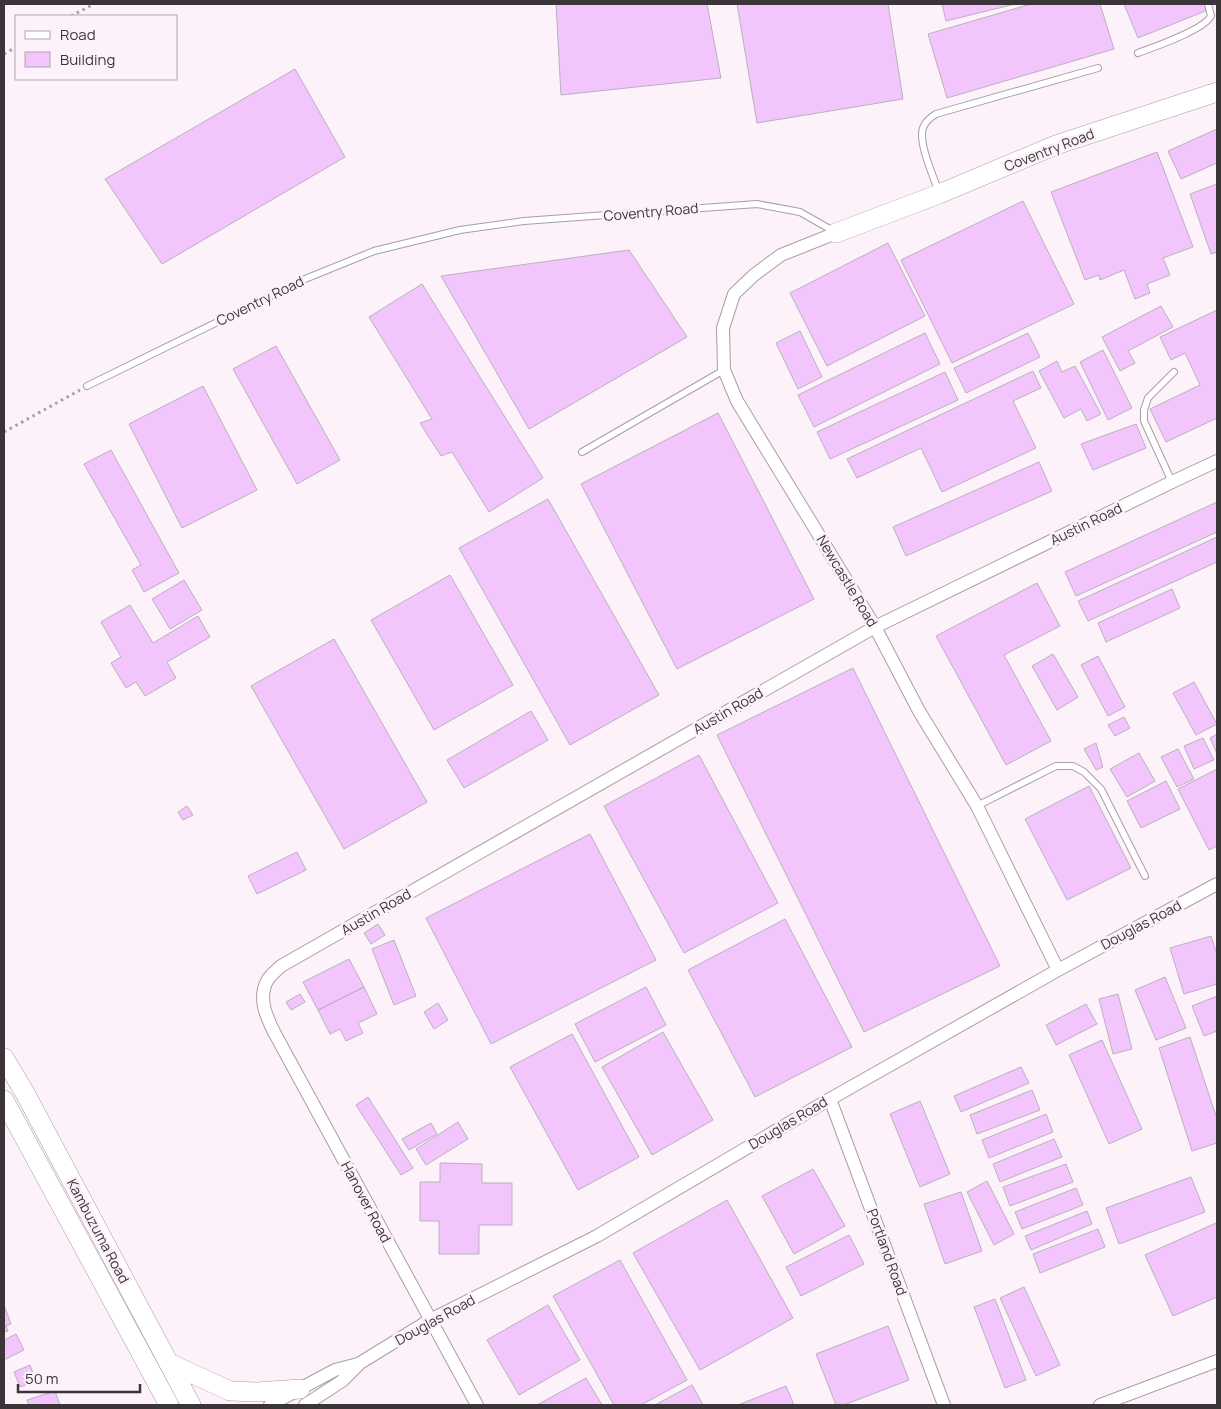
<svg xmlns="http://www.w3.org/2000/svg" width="1221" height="1409" font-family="Manrope,sans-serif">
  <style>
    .building { fill: #f2c5fd; stroke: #bab1bd }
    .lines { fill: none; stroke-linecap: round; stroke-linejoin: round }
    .lane-casing { stroke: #aa9da6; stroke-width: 8 }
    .street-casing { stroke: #aa9da6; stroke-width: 14 }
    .secondary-casing { stroke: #aa9da6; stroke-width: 20 }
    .path { stroke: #a89fa5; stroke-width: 3; stroke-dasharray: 2.5 4; stroke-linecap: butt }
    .lane { stroke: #fff; stroke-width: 6 }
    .street { stroke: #fff; stroke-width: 12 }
    .secondary { stroke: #fff; stroke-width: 19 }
    .labels { text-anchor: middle; stroke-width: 5; stroke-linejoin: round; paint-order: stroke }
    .street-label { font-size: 14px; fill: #3b3539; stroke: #fdf2f9 }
  </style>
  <rect width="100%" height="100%" fill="#fdf2f9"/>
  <path class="building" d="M556,4H707L721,78L561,95Z
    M737,4H888L903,99L757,123Z
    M942,4H1015L946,21Z
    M1031,4H1100L1114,49L947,98L928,34Z
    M1124,4H1205L1208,10L1138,38Z
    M295,69L345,157L162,264L105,179Z
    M1217,129V163L1181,179L1168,151Z
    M1157,152L1193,247L1163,258L1170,275L1147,284L1150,293L1135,299L1124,270L1100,280L1099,275L1085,280L1051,192Z
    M1217,184V252L1211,254L1190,194Z
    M1023,201L1074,304L952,363L901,260Z
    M888,243L925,316L827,366L790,293Z
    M629,250L687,337L529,429L441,276Z
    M422,284L543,478L489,512L452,452L441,456L420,423L432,419L369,317Z
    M1161,306L1173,327L1128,351L1135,363L1120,371L1102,337Z
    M1217,310V418L1166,442L1150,409L1200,385L1185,353L1171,360L1160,337Z
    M800,331L822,377L798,389L776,343Z
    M925,333L940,364L814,427L798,395Z
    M1028,333L1040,357L966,393L954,368Z
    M276,346L340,460L297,484L233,369Z
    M1103,350L1132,408L1108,420L1080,362Z
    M1057,361L1062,372L1075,366L1101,414L1087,421L1081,409L1064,418L1039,371Z
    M1033,371L1041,388L1013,401L1036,448L942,492L921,448L857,478L847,459Z
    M945,372L958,400L830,459L817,432Z
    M203,386L257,490L182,528L129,424Z
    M718,413L814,599L677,669L581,484Z
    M1136,424L1146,448L1093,470L1081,444Z
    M111,450L179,573L144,592L132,570L141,565L84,464Z
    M1039,462L1052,491L906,556L893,527Z
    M548,499L659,695L570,745L459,548Z
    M1217,502V532L1076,596L1065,572Z
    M1217,537V562L1088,621L1078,601Z
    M450,575L513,685L434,730L371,620Z
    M184,580L202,610L170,629L152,599Z
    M1037,583L1060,626L1004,655L1051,741L1006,765L936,636Z
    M1172,589L1180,608L1106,642L1098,623Z
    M130,605L153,643L198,616L210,637L167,662L176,678L145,696L136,682L126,688L111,663L121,657L101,622Z
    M334,639L427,802L344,849L251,686Z
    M1053,654L1078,697L1057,710L1032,666Z
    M1098,656L1125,707L1108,716L1081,665Z
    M853,668L1000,966L864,1032L717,735Z
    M1194,682L1217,724L1196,735L1173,693Z
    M531,711L548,740L464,788L447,760Z
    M1124,717L1130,728L1115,736L1108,725Z
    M1217,734V754L1210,738Z
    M1203,738L1214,760L1194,769L1184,746Z
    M1096,743L1103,767L1096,770L1084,749Z
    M1178,749L1194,779L1177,787L1161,757Z
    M1139,753L1155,781L1127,797L1110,769Z
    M699,755L778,903L684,953L604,806Z
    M1217,769V846L1209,850L1178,789Z
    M1166,781L1180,809L1141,828L1127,801Z
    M1089,786L1131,868L1067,900L1025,819Z
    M187,806L193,815L183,820L178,812Z
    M590,834L656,960L491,1044L426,918Z
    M297,852L306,870L257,894L248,876Z
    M785,919L852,1047L755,1097L688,970Z
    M378,924L385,935L371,944L364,933Z
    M1211,936L1217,954V984L1184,994L1170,948Z
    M394,940L416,996L394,1005L372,949Z
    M349,959L364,987L318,1010L303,982Z
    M1165,977L1186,1028L1156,1040L1135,990Z
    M364,987L377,1014L358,1023L363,1033L346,1041L340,1029L330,1034L318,1010Z
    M646,987L666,1025L595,1062L575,1024Z
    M300,994L305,1002L291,1010L286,1002Z
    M1118,994L1132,1049L1113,1054L1099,999Z
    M1217,996V1031L1204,1036L1192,1006Z
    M438,1003L448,1020L434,1029L424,1012Z
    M1086,1004L1097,1024L1056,1045L1046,1025Z
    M663,1032L713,1120L652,1155L602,1067Z
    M572,1034L639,1157L578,1190L510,1067Z
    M1190,1037L1217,1119V1143L1192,1151L1159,1048Z
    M1102,1040L1142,1129L1109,1144L1069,1055Z
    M1021,1067L1029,1083L961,1112L954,1096Z
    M1032,1090L1040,1110L977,1134L970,1115Z
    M368,1097L413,1168L401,1175L356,1105Z
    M920,1101L950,1174L920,1187L890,1114Z
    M1046,1114L1053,1132L989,1158L982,1140Z
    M458,1122L468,1139L426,1165L416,1149Z
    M431,1123L437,1134L409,1150L402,1139Z
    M1054,1139L1062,1157L1000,1182L993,1164Z
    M440,1163L482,1164V1183H512V1225H479V1254H439V1221H420V1182H440Z
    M1066,1164L1073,1182L1010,1206L1003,1187Z
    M813,1169L845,1226L794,1254L762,1196Z
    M1191,1177L1205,1212L1119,1244L1106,1208Z
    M987,1181L1014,1234L994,1245L967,1192Z
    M1076,1188L1083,1205L1022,1229L1015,1212Z
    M961,1192L982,1251L945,1264L924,1204Z
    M727,1200L793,1318L700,1370L633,1253Z
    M1087,1211L1092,1224L1031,1250L1025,1236Z
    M1216,1223L1217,1227V1297L1173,1316L1145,1255Z
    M1098,1229L1105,1247L1040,1273L1033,1254Z
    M849,1235L864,1264L801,1296L786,1267Z
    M620,1260L687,1380L641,1405H614L553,1296Z
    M1024,1287L1060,1365L1036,1376L1000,1298Z
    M995,1299L1026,1380L1005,1388L974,1307Z
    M4,1305L11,1324L6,1326L8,1331L4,1332Z
    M548,1305L580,1360L519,1395L487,1340Z
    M888,1326L909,1380L844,1405H836L816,1354Z
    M16,1334L24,1350L4,1360V1340Z
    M30,1365L36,1381L20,1387L14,1372Z
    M586,1378L602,1405H537Z
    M692,1385L703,1405H655Z
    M786,1386L794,1405H738Z
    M55,1391L60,1405H29L27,1400Z"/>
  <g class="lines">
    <defs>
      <path id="lane" d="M1138,53C1154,47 1204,30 1211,16L1208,4
        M939,193C934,177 918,144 923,128C925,122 931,117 936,114L1098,68
        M87,386L305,279L374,251L460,230L524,221L757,204L800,212L835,232
        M582,452L724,370
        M1172,482L1144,421V410L1148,398L1174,372
        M977,806L1056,766H1073L1084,772L1101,789L1145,876"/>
      <path id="street" d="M836,233L781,255L754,275L734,294L723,328L724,370L737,401L875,627L919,711L977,806L1058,970
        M830,1099L944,1405
        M270,1405L335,1370L358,1364
        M305,1405L342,1381L360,1363L430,1320L597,1236L830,1099L1058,970L1217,884
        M477,1405L274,1032C266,1016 258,998 267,981C270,975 277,970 281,966L875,627L1172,482L1217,461
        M1100,1405L1217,1361"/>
      <path id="secondary" d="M836,233L939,194L1056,145L1217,92
        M4,1058L25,1093L191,1405
        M4,1100L169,1405
        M169,1363L230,1391L257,1392L300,1389"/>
    </defs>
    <use href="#lane" class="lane-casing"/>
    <use href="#street" class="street-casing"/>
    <use href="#secondary" class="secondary-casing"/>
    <path class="path" d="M71,16L94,4
      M4,54L16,47
      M4,432L80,390"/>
    <use href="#lane" class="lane"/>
    <use href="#street" class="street"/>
    <use href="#secondary" class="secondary"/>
  </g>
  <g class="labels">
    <g class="street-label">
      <text transform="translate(1049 150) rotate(-21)" y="5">Coventry Road</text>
      <text transform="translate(651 212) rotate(-5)" y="5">Coventry Road</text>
      <text transform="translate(260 301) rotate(-26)" y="5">Coventry Road</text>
      <text transform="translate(1086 524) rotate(-26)" y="5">Austin Road</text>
      <text transform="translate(847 581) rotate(59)" y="5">Newcastle Road</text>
      <text transform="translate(728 711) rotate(-30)" y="5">Austin Road</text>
      <text transform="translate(376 912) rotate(-30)" y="5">Austin Road</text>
      <text transform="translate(1141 925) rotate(-28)" y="5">Douglas Road</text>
      <text transform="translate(788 1123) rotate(-31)" y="5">Douglas Road</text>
      <text transform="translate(366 1202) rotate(62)" y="5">Hanover Road</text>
      <text transform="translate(98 1231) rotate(62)" y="5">Kambuzuma Road</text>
      <text transform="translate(887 1252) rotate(70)" y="5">Portland Road</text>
      <text transform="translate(435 1320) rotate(-29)" y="5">Douglas Road</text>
    </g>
  </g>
  <rect width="1221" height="1409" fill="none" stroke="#3b3539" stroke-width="10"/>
  <rect x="15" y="15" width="162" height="65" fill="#fdf2f9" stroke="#afa6ac"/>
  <rect x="25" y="31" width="25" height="8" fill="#ffffff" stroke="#afa6ac"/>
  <text x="60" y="40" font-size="15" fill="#3b3539">Road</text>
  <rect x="25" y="52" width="25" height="15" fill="#f2c5fd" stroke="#afa6ac"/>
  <text x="60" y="65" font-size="15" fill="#3b3539">Building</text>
  <path d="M18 1384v8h122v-8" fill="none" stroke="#3b3539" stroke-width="2.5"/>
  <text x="25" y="1384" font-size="15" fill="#3b3539" stroke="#fdf2f9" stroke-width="4" paint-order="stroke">50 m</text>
</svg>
